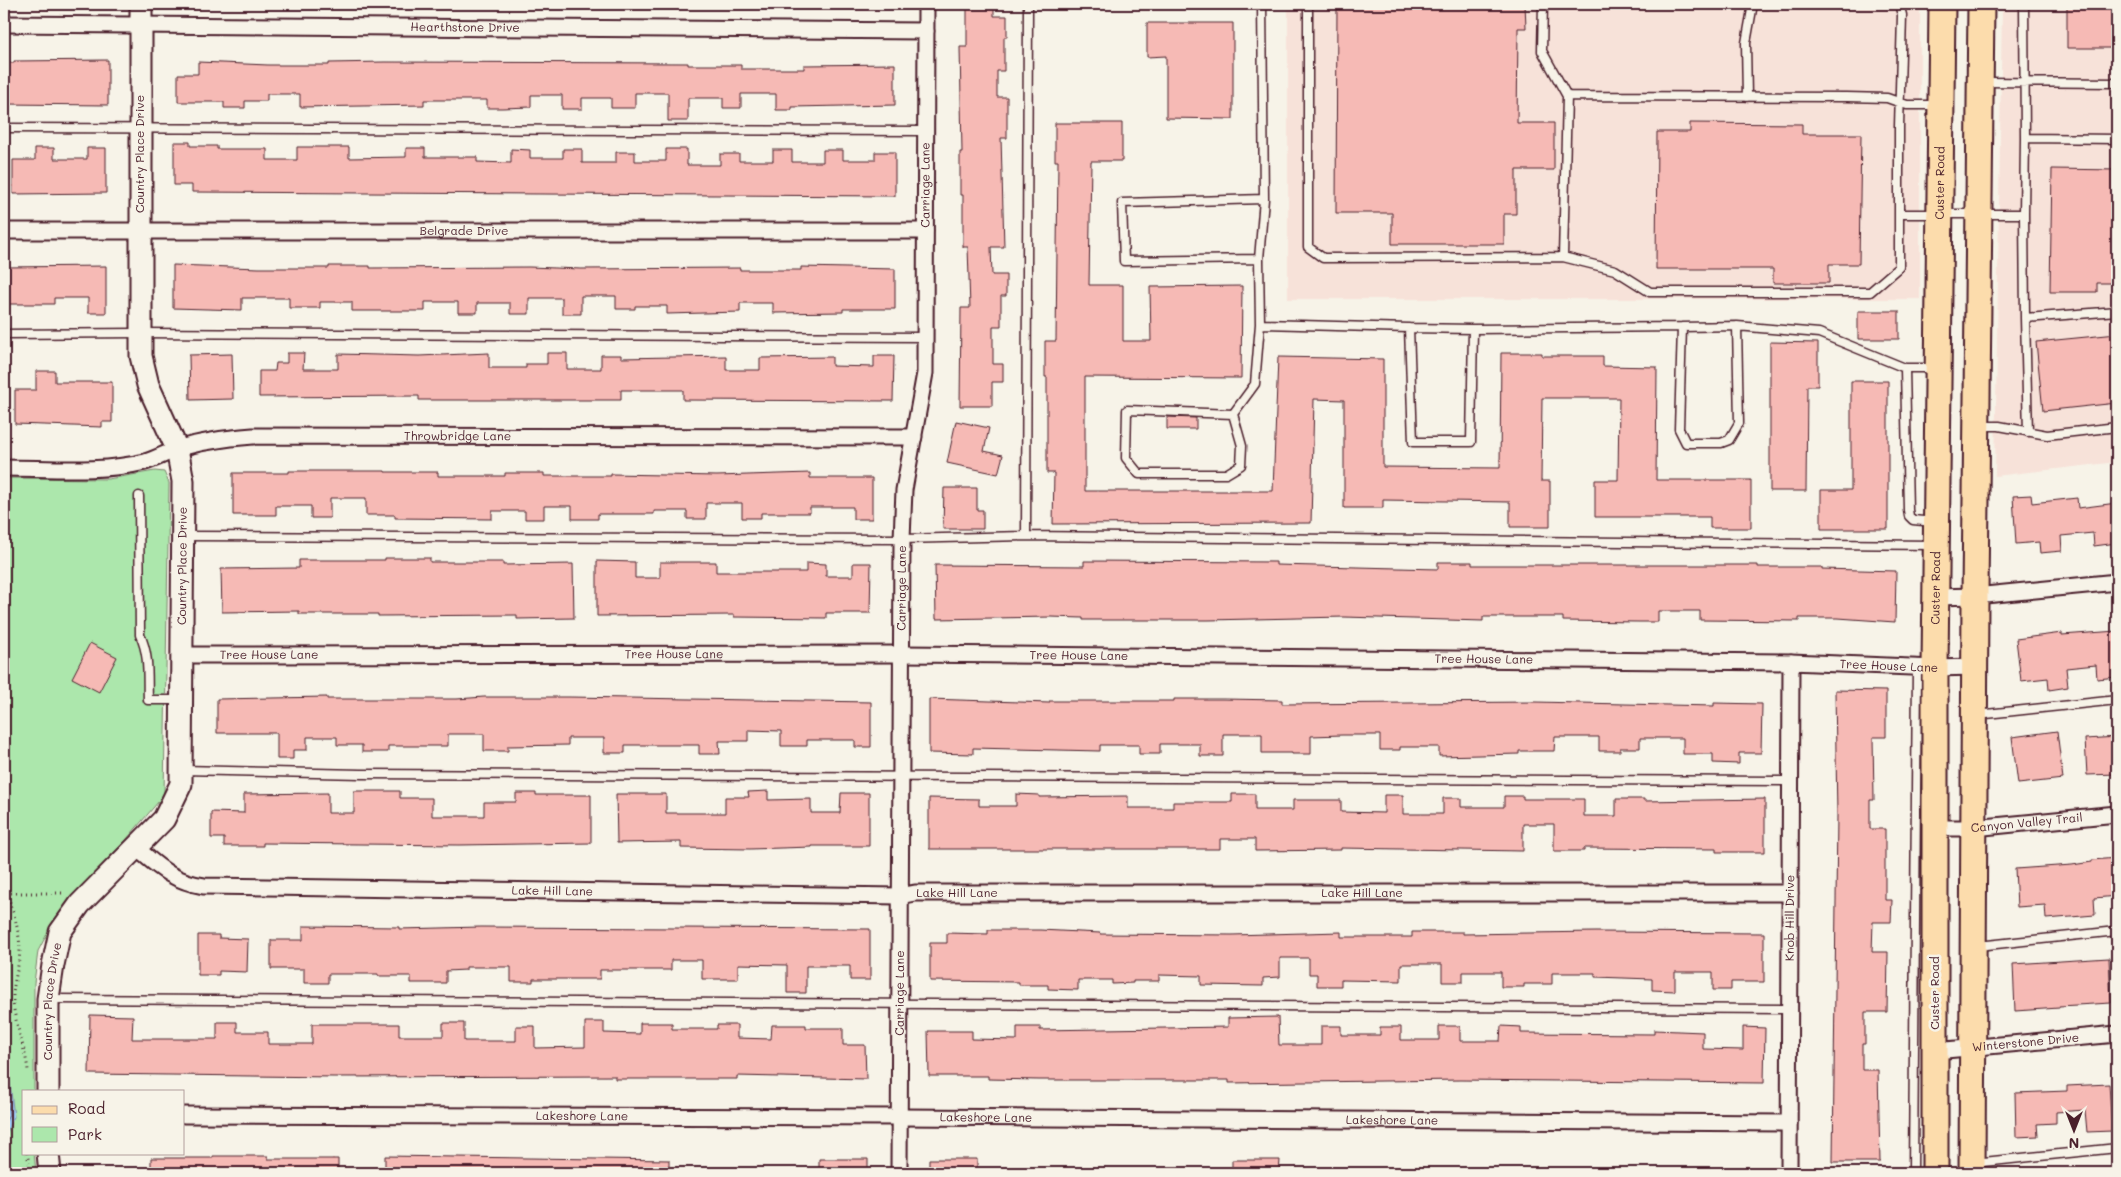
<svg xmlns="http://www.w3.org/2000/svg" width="2121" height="1177" font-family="Mali,sans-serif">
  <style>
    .built { fill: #f7e2d9 }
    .green { fill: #ace7ac; stroke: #7b836c }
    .water { fill: #9eccf9; stroke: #7c87a7 }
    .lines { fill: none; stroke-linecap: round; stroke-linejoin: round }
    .shore { stroke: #6c647d; stroke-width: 1 }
    .building { fill: #f6bab5; stroke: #4a1f2b }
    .lane-casing { stroke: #4a1f2b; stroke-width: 11 }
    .street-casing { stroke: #4a1f2b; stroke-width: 19 }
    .secondary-casing { stroke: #4a1f2b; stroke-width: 25 }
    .primary-casing { stroke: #4a1f2b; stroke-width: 29 }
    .path { stroke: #4a1f2b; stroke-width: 3; stroke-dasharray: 1 4; stroke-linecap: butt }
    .lane { stroke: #f7f3e8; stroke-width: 8 }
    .street { stroke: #f7f3e8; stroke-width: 15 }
    .secondary { stroke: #f7f3e8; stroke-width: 21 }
    .primary { stroke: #fcdcac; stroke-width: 25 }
    .labels { text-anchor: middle; stroke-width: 5; stroke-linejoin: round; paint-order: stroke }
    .street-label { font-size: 12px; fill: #4a1f2b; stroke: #f7f3e8 }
  </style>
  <rect width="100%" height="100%" fill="#f7f3e8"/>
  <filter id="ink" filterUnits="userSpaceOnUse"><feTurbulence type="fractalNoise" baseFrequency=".02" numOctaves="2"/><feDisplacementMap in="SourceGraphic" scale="10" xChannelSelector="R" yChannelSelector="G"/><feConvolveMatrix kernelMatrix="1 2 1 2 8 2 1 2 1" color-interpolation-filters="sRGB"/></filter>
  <g filter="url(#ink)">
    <path class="built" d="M1288,4H1920V299H1288Z
      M2002,4H2117V462L1995,476Z"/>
    <path class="green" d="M155,471L164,472L169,483L164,795L126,840L87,880L54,921L38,951L34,983V1091H24V1153H34L36,1173H4V478L108,479Z"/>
    <path class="water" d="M4,1033L14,1117L10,1124L4,1142Z"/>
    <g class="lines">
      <path class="shore" d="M4,1074L9,1115L4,1125"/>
    </g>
    <path class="building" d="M967,4H994V16H1007V37H1004V71H997V97H1007V138H1001L1004,247H991L992,275H1006V296H1001V326H993V364H1003V382H992V406H960L961,308H970L968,247H963V195H960V152H962L960,47H967Z
      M1337,4H1525L1526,28H1518L1517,123H1554V170H1516V214H1504V244H1392V213H1336Z
      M2067,4H2117V48H2067Z
      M1147,23H1233V119L1166,118V56L1147,57Z
      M108,60V105L4,104V63H14V61Z
      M198,62L268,65H329V63L384,62L688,63V65H741V69H804V65L895,64V105L792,107V110H776V94H741V108H723V98H688V121H668V93H635V108H611V98H582V109H562V95H531V107L502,108H487V100H424V105L300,107V94H267V101H245V108H224V102H178V74H198Z
      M1055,123H1122V161H1091L1089,285H1123V341H1151L1150,287L1242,286L1241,378L1085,377V491H1273L1278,357L1383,359V467L1500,468L1501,353H1542V356H1603V366L1657,367L1656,480H1751V528H1710V517H1595V480H1618L1619,398H1542L1541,481H1550V527H1510V502L1383,500V508H1344V400L1314,399L1311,523L1053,524L1054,473H1047V377H1045V341H1056L1058,161H1055Z
      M1690,123L1802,124V134H1861L1859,264H1829V283H1773V269H1656L1657,132H1690Z
      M174,142H190V146H217V149H267V160H297V147H349V158L406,157V148H425V157H477V162L511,163V149L530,150V158H563V149H582V163H616V152H635V161H666V149H687V165H720V154H739V161H773V150H792V162H823V150H843V160H875V152H895V196L192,192V185H174Z
      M35,148H54V159H87V148H106V193L13,194V160H35Z
      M2052,169L2117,170V283H2097V292H2050Z
      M173,265L259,268H329V266H370V268L529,267L581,269L740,268V270H801V267L895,269V309H843V312L773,313V303H740V312L667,314V306H635V309H616V296H581V314H562V298H529V314H510V303H477V313H458V302H425V311H352V302H320V308H289V298H242V310L173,308Z
      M106,266V313H88V298H54V304H4V267Z
      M1858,311H1899V339H1858Z
      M2117,334V403L2043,411L2036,342Z
      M1770,342L1818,343V386H1807L1806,491H1770Z
      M287,353H304L303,369H338V354L419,356L489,353V368H526V364H547V353H567V369H601V355H621V358L726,356V370H760V358L832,357V366L874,367V356H894L893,401L683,400V390H621V400H419V396L259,397V371H275L276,363H287Z
      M232,354L233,399L190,400L189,355Z
      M36,371H55V382H112V422H102V427L15,424V390H36Z
      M1851,381H1888V529H1821V490H1851Z
      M1167,417L1196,418V429H1167Z
      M956,421L989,428L984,451L1003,455L998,474L947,463Z
      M289,471H385V472H438V476H505V473H544V476H611V474L717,476L810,473V478H872V519H853V507H810V513H761V518H742V503H706V519H687V511H654V514H598V519H572V506H544V519H525V511H492V519L395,518V515H366V498H330V518H311V506H276V515H233V473H289Z
      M944,488H977V510H983V529H943Z
      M2031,495L2032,503L2077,498L2078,508L2117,503V543L2094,546L2093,533L2061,536L2062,551L2040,553L2039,542L2016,544L2013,496Z
      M385,558H430V562H503V565L573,564L574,618L517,619V615L378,616V614H299V611L222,612L221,569L299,568V560H385Z
      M597,561L635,562V578H660V562H716V572H806V563L826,564V576H853V563H871L870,613H826V618L734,617V615L597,616Z
      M1084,561L1276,562V565L1438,569V562H1472V565H1758V567H1822V569L1896,571L1895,622L1838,618H1799V621L1700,620V611H1658V622H1639L1563,621V617H1483V621L1344,617L1208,620H1083V618L1051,617L936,619L935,565L1084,566Z
      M2117,631V677L2097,679L2096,665L2066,668L2068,687L2049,690L2048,678L2021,681L2016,639L2062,633V635Z
      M90,643L117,657L99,692L72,678Z
      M1835,690L1886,691V737H1873L1874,800H1870V829H1885V900H1892L1891,922H1873L1872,952H1888L1887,1012H1865V1044H1862V1070H1878L1880,1162H1833L1837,815Z
      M327,697V699H457L484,697H569L871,702V747H855V740H807V746H781V731L748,730V741H719L720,754H699V745H625V753H604V738H568V745L508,746V751H484V734H448V746H388V752H362V745H337V737H307V750H293V759H277V733H217V699Z
      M929,699L1049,703V701H1174V699H1223L1282,700V704L1535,702L1714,706V703L1762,704L1761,753H1739V764L1713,763V754H1683V738H1640V748H1620V751H1599V737H1555L1554,751H1519V754L1439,756V747H1400V750H1380V735H1342L1311,736V754H1292V753H1262V734H1223V756H1200V744H1160V754H1139V745H1100V751L973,748V754L929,753Z
      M2057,731L2063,779L2018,784L2012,737Z
      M2117,737V774L2087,775L2085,739Z
      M354,791H400V798H432V816H484V802H516V793H536V795H591V843L459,845L263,843V846H224V838H211V812L244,813V794L328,793V813H354Z
      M768,791V800L811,799V813H840L841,793H869V846H812V847L750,849L681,848V842L617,843L616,794H666V813H725V797H749L748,792Z
      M1016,794L1039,795V797L1128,796V808H1173V802H1232V794H1255V810H1293V800H1341V812L1384,813V795H1403V814H1443V798H1461V807H1504V796H1523V799H1584V816H1616V799H1644V801L1765,799V852H1716V849L1584,848V851H1554V824H1523V851L1341,848V850L1255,851V839H1220V849H929V798L979,799V806H1016Z
      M2117,858V896L2094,898L2095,915L2046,919L2045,905L2017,907L2015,869L2072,865L2092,862V860Z
      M303,926L399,927V929L481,927L870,929V980H850V966H806V993H787V965L738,964V979H702V960H671V970H600V979H533V982H511V967H466V970L446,971V983H411V976H378V974H328V983H304V969H271V940H303Z
      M988,930H1040L1100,933V934L1232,935L1341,932V937H1412V932H1463V934L1596,932L1764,933V982H1731V990H1713V972H1675V991L1652,990V979L1595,977V973H1552V984H1524V987H1501V972H1463V982H1442V964H1401V981L1341,980V986H1317V974H1309V958H1280V977L1263,978V986L1201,985V976L1159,975V981H1133V983L1112,984V980H1078V990L1048,989V985H1019V982L930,981V943H947V933L988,934Z
      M198,935H219V938L248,939L247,972L219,971V975H198Z
      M2109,958L2111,1003L2059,1006V1008L2015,1011L2013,964Z
      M90,1015L133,1016L132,1039H217V1022H237V1032H268V1044H312V1024H399V1036H443V1023H464V1041H516V1026H535V1048L585,1047V1022H604V1033L640,1034V1023H672V1029H717V1025H737V1038L771,1039L772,1025H806V1028H843V1045H865L866,1079L737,1076V1079H615V1076L334,1077L89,1074Z
      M1278,1017L1279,1045H1321V1026H1341V1035H1380V1027H1401V1040H1439V1026H1460V1041H1500L1501,1026L1521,1027V1033L1654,1034V1030L1703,1032V1049L1743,1050V1027L1765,1028L1764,1083L1460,1080L1229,1083V1080H1039L988,1079V1076H929L928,1031H972V1039L1017,1040V1027H1040V1030L1228,1027V1018Z
      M2109,1084L2112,1131L2087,1132L2085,1110L2056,1112V1123L2037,1124L2038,1136L2016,1137L2015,1093L2067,1091V1086Z
      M213,1156H268V1159H338V1173H151V1158H213Z
      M385,1156L669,1160V1173H385Z
      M819,1159H868V1173H819Z
      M929,1159H977V1173H929Z
      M1232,1160H1280L1279,1173H1232Z"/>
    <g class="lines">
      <defs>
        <path id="lane" d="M1308,4V247L1323,258L1563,257L1567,96L1542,51L1543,4
          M2024,4L2025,138
          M1984,82L2117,83
          M1567,96L1847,97L1887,98L1907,105H1939
          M1747,97L1746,43L1753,4
          M4,128L926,131
          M1899,214H2024L2025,318
          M2024,214L2025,138L2117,139
          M1563,257L1615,270L1650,292H1870L1899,267V127L1902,15L1899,4
          M1259,259L1264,199
          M1260,324L1259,259L1124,261L1122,203L1264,199L1262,4
          M1737,326L1819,333L1905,368
          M1409,328L1473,329
          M4,334L139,333L925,337
          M1233,414L1242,446L1241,465L1226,474H1139L1126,458L1127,410L1233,414L1255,384L1260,324L1409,328L1413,442H1471L1473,329L1682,327L1679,429L1686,443H1721L1729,440L1739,423L1737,326L1682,327
          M1981,426H1999L2047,435L2117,427
          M2028,432L2025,318L2117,311
          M139,496L140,635C150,656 147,677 148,700H180
          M1934,522L1913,520L1909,516L1908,510L1905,368H1936
          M183,536L902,539L1026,536L1934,545
          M1026,536L1028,4
          M1977,715L2117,700
          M182,770L361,774L1790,781
          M1978,946L2117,931
          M50,999L1789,1009
          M1974,1163L2117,1148
          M1913,1173L1917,667"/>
        <g id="street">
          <path id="s1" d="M4,24L926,31"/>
          <path id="s2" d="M4,231H925"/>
          <path id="s3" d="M4,468C50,468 100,473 145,462C156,459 166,453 177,449C202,441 227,438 253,436L914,437"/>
          <path d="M1936,597L1975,596L2117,582"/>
          <path id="s4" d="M183,655L901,654L1791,662L1935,668L1975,667"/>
          <path id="s5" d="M1936,828H1974L2117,814"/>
          <path id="s6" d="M135,847C159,867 172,881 204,886L900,896L915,893H1790"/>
          <path id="s7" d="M1935,1051L2117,1034"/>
          <path id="s8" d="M184,1115L899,1117L1789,1123"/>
          <path id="s9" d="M899,1173L902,539L904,490L925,373L926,4"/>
          <path id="s10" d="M1789,1173L1791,662"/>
        </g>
        <g id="secondary">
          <path id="s11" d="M48,1091V999L53,965L60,932L80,904L164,819L181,784L183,481L177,449L148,385L141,356V4"/>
          <path d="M48,1153L50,1173"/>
        </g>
        <g id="primary">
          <path id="s12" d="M1935,1173V668L1942,4"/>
          <path d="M1972,1173L1975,596L1981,4"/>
        </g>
      </defs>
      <use href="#lane" class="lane-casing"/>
      <use href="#street" class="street-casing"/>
      <use href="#secondary" class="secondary-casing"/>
      <use href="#primary" class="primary-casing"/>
      <path class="path" d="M4,888C12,905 19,929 20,948C20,966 12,983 13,1002C15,1025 25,1047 28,1070
        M6,893H65
        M27,1153L29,1163"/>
      <use href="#lane" class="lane"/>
      <use href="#street" class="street"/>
      <use href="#secondary" class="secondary"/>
      <use href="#primary" class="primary"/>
    </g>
  </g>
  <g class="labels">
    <g class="street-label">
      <text dy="4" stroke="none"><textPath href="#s1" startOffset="461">Hearthstone Drive</textPath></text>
      <text transform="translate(140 154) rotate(-90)" y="4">Country Place Drive</text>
      <text dy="4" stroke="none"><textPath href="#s12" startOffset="990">Custer Road</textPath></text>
      <text dy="4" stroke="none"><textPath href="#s9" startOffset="990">Carriage Lane</textPath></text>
      <text dy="4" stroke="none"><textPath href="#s2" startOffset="460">Belgrade Drive</textPath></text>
      <text dy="4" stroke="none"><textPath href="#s3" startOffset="458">Throwbridge Lane</textPath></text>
      <text dy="4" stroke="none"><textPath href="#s11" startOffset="571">Country Place Drive</textPath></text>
      <text dy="4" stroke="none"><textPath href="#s9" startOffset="585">Carriage Lane</textPath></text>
      <text dy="4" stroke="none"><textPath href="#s12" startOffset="585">Custer Road</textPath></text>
      <text dy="4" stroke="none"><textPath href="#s4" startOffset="491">Tree House Lane</textPath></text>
      <text dy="4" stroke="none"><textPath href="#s4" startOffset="86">Tree House Lane</textPath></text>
      <text dy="4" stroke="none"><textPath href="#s4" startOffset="896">Tree House Lane</textPath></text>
      <text dy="4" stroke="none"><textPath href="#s4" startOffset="1301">Tree House Lane</textPath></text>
      <text dy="4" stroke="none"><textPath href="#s4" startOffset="1706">Tree House Lane</textPath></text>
      <text dy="4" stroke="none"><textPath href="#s5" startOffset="91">Canyon Valley Trail</textPath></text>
      <text dy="4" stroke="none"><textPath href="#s6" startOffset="429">Lake Hill Lane</textPath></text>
      <text dy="4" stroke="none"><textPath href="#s6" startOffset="834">Lake Hill Lane</textPath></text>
      <text dy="4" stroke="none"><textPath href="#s6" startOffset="1239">Lake Hill Lane</textPath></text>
      <text dy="4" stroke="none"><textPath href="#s10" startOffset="255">Knob Hill Drive</textPath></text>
      <text dy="4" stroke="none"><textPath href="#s9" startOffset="180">Carriage Lane</textPath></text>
      <text transform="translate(1935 993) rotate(-90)" y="4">Custer Road</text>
      <text dy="4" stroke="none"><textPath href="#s11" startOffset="90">Country Place Drive</textPath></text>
      <text dy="4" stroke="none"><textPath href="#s7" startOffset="91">Winterstone Drive</textPath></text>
      <text dy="4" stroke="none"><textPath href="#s8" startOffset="398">Lakeshore Lane</textPath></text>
      <text dy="4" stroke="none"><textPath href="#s8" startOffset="802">Lakeshore Lane</textPath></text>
      <text dy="4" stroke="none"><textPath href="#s8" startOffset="1208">Lakeshore Lane</textPath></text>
    </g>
  </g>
  <rect width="2121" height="1177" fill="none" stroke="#f7f3e8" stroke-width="20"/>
  <rect x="10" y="10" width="2101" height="1157" fill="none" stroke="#4a1f2b" stroke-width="2" filter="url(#ink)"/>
  <rect x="22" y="1090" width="162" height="65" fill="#f7f3e8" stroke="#b29e9c"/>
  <rect x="32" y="1106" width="25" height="8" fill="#fcdcac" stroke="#b29e9c"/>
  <text x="68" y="1114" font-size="15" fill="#4a1f2b">Road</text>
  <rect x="32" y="1127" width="25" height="15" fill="#ace7ac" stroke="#b29e9c"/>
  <text x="68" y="1140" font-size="15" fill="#4a1f2b">Park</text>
  <g transform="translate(2074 1130) rotate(180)" stroke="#f7f3e8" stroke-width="4" paint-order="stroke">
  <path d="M0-4L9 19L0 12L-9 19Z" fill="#4a1f2b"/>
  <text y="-8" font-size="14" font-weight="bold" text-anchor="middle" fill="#4a1f2b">N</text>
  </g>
</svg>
